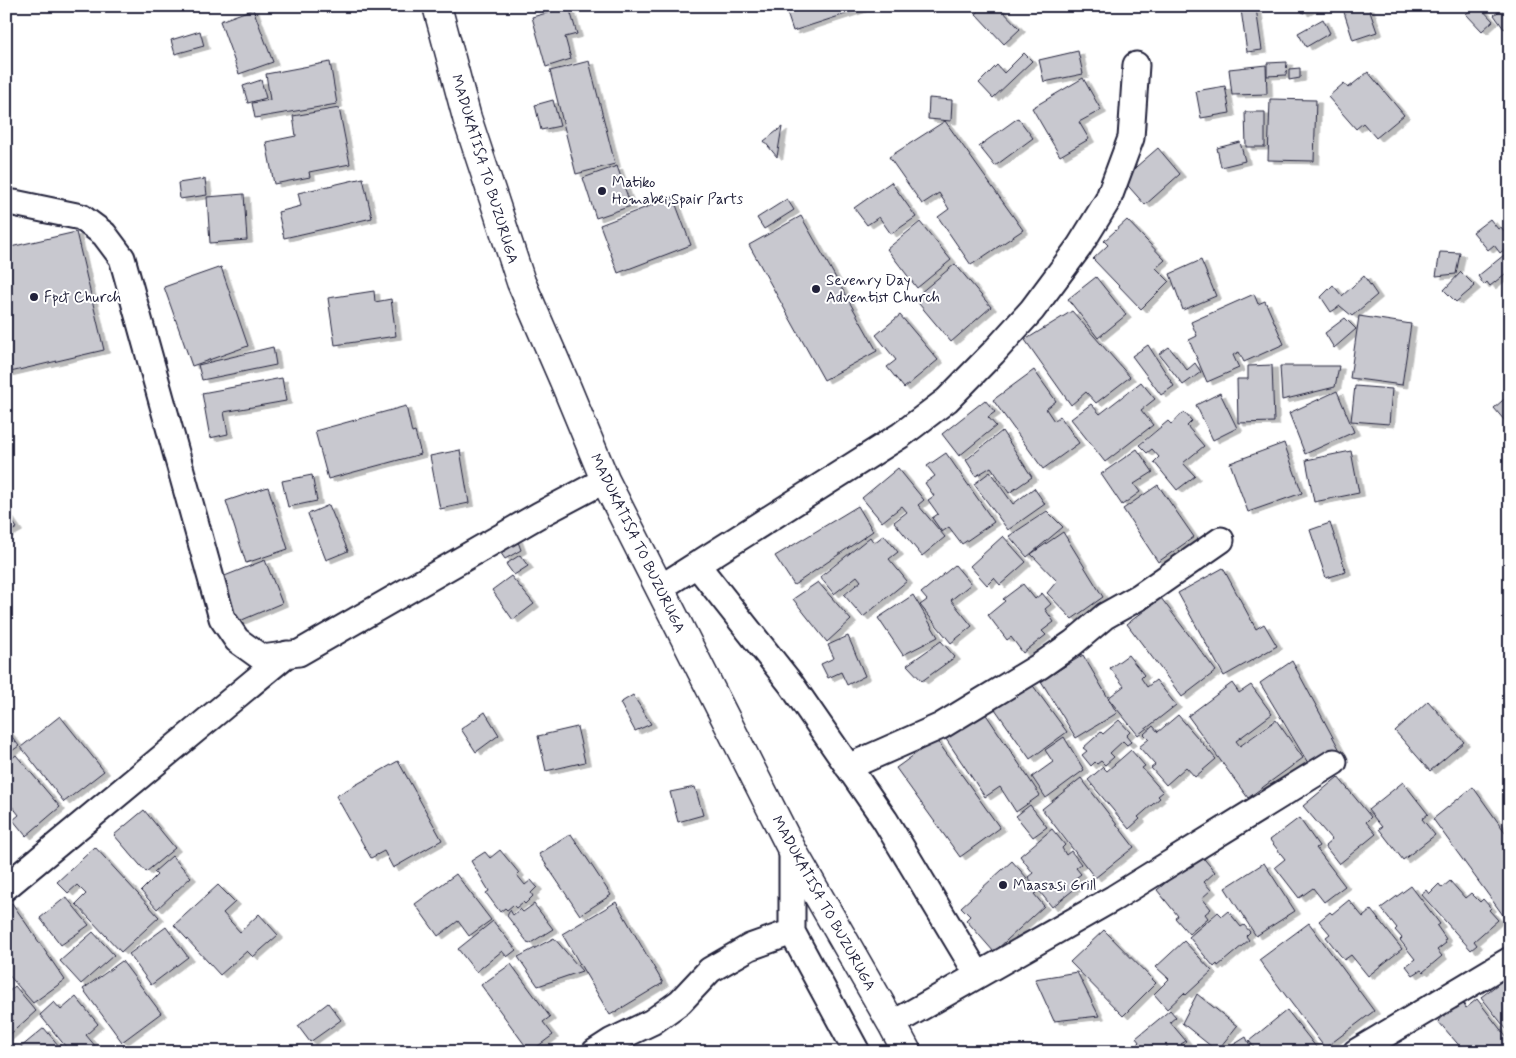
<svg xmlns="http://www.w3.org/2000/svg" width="1516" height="1058" font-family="Mynerve,sans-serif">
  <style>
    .building { fill: #c8c8cf; stroke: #22223b; filter: url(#shadow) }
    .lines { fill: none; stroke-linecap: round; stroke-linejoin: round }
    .minor-casing { stroke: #22223b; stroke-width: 29 }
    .secondary-casing { stroke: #22223b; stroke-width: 31 }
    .minor { stroke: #fff; stroke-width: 25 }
    .secondary { stroke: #fff; stroke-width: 28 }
    .poi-dot { fill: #22223b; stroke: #fff; stroke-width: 2 }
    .labels { text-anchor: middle; stroke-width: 4; stroke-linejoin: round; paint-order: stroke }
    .street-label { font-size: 15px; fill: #22223b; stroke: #fff }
    .poi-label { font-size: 15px; fill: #22223b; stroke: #fff; text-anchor: start }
  </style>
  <defs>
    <filter id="shadow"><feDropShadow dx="5.5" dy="3" stdDeviation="0" flood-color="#0004"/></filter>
  </defs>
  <rect width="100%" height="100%" fill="#fff"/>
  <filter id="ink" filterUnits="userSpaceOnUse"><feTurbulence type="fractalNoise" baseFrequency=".02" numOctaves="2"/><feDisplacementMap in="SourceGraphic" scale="10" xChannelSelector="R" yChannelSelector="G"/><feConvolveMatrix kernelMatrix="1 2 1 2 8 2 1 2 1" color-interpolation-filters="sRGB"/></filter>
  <g filter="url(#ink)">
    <path class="building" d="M791,6H860L861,9L793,31L786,10L792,8Z
      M984,6H998L1020,29L1004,44L976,14Z
      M1299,6H1316L1303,13Z
      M1342,6H1368L1377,32L1353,40Z
      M1475,6H1479L1493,21L1482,31L1466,14Z
      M1505,6H1510V25L1504,29L1494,15Z
      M569,7L577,34L565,37L571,59L546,67L532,17Z
      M1256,8L1262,50L1247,52L1241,10Z
      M253,9L273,62L239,74L220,21Z
      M1323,19L1330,33L1306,47L1298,33Z
      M200,31L204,46L175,54L171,40Z
      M1078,51L1083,74L1044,82L1039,60Z
      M1024,53L1032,61L993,98L979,83L997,65L1004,73Z
      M589,61L615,164L576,174L550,71Z
      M330,62L337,104L255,118L252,103L270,100L266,74Z
      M1287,62L1286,75L1267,76V63Z
      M1266,65L1267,94L1232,95L1229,69Z
      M1300,68V78L1289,80V69Z
      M1368,72L1404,115L1376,138L1363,123L1356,129L1328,97L1344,83L1348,88Z
      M1083,78L1101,110L1079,122L1089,139L1060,156L1032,108Z
      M261,80L266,98L248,103L243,86Z
      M1225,86L1230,113L1201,118L1196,91Z
      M929,98L952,100L951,121L928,119Z
      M1270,99L1316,100L1314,161L1268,160Z
      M553,100L560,126L541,130L535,105Z
      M339,108L350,164L309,172L310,177L274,184L266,142L296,136L293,116Z
      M1245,112H1265V147H1246Z
      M1018,118L1033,138L995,166L979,146Z
      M945,121L1023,230L971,265L938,217L949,209L939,193L922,204L889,157Z
      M782,127L777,157L764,141Z
      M1240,142L1245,161L1221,167L1217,148Z
      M1158,148L1180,174L1145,205L1122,179Z
      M617,166L631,206L596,218L583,178Z
      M363,178L372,218L284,238L278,212L301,206L298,193Z
      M205,179L207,195L180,199L178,183Z
      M891,182L916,217L891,234L879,217L867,225L854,208Z
      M244,194L247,240L210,243L207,197Z
      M673,197L691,245L618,273L600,225Z
      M787,199L794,210L764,229L757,218Z
      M801,216L877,351L824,380L749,245Z
      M1490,219L1498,229L1501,227L1510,238V245L1500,253L1494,245L1488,250L1473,232Z
      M1127,220L1165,260L1156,268L1169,281L1141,309L1093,259L1108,245L1104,241Z
      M920,222L951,260L917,288L887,249Z
      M76,232L104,350L6,373V248Z
      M1440,252L1460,253L1456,274L1436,276Z
      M1504,255L1510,262V270L1490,286L1487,282L1484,285L1478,276Z
      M1201,260L1216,296L1183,310L1170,274Z
      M955,264L991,307L951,342L914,298Z
      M221,267L248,346L192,366L164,287Z
      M1461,272L1475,286L1456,302L1444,290Z
      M1364,276L1377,295L1352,316L1340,306L1331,312L1321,297L1333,285L1342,296Z
      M1096,277L1126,315L1098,338L1068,299Z
      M374,291L375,302L391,299L396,336L335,345L328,298Z
      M1254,294L1258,304L1265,301L1284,344L1244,362L1239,352L1233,355L1239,368L1207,382L1189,340L1197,336L1191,322Z
      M1072,311L1130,377L1096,403L1086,392L1071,405L1025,340Z
      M900,315L938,360L904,388L887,367L896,360L876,335Z
      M1359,316L1411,324L1402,385L1350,378Z
      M1345,318L1356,329L1334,348L1325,333Z
      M1148,345L1174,386L1161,395L1132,356Z
      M273,347L276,365L202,380L198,365Z
      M1169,347L1187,370L1195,363L1201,372L1183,385L1159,354Z
      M1272,365L1274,422L1238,423L1237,379H1248V366Z
      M1280,366H1339L1335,387L1282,400Z
      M1034,370L1056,401L1046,409L1054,421L1060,416L1079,443L1043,469L993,400Z
      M282,378L286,401L224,412L228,434L210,438L202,393Z
      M1141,382L1155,399L1141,410L1153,425L1105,462L1071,419L1091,404L1100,414Z
      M1355,386L1392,389L1389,424L1351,421Z
      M1337,391L1354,432L1305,454L1289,413Z
      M1220,393L1237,428L1213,440L1196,405Z
      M1510,394V427L1494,408Z
      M985,400L995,412L988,417L996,426L959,456L942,434Z
      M406,406L412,433L415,432L421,454L328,479L315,431Z
      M1184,412L1192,421L1187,426L1204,446L1183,463L1195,476L1177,490L1154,462L1159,457L1152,449L1147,453L1139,445L1168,421L1171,424Z
      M1002,431L1032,477L1009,493L991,467L976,476L966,460Z
      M1284,443L1302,493L1248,512L1230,463Z
      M1137,449L1153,472L1134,484L1140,492L1122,505L1101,474Z
      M460,450L469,503L440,509L430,456Z
      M1351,451L1359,493L1314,502L1306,460Z
      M946,453L994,522L962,544L949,527L942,532L932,518L938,514L928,500L934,496L925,483L935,476L927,466Z
      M898,468L924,500L918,505L945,537L922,556L894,522L907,512L902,506L882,522L862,498Z
      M990,472L1013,504L1034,488L1045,504L1008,530L974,484Z
      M312,475L317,501L288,507L282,481Z
      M1158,485L1194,537L1158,562L1123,509Z
      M268,487L288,549L246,563L226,501Z
      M329,505L348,551L326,560L308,514Z
      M858,506L873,531L794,585L775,556Z
      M1047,511L1063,527L1027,557L1009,536Z
      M6,512L17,528L6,534Z
      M1330,523L1346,572L1326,578L1310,530Z
      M1063,532L1103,597L1072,619L1047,593L1057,581L1031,554Z
      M884,535L898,552L889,559L907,581L863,617L844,595L861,581L857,576L834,594L820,577L870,537L874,543Z
      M1003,536L1026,562L1000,585L994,578L987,585L970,566Z
      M517,539L521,550L505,559L498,549Z
      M520,555L528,566L514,575L506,564Z
      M265,560L282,603L235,623L217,579Z
      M955,565L971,584L951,600L972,626L951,643L920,605L927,600L921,593Z
      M1223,568L1256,629L1264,624L1277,646L1224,676L1178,593Z
      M511,576L534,604L513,620L492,590Z
      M818,582L851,620L827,642L793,599Z
      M1023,584L1035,599L1042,593L1051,604L1045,609L1054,622L1042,631L1046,635L1023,653L1011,637L1007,640L988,615L1005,601L1003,599Z
      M913,595L938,637L903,655L878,618Z
      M1161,598L1216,671L1182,697L1127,624Z
      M848,636L865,676L847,685L841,672L828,678L821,664L834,658L828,645Z
      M941,641L955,657L922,681L907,665Z
      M1083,655L1117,713L1076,738L1041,681Z
      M1128,655L1144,675L1141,678L1147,687L1156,680L1176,705L1138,735L1108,698L1124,686L1110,668Z
      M1292,661L1343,756L1314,773L1260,683Z
      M1031,683L1067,732L1030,759L995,709Z
      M1232,683L1239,693L1251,685L1272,714L1236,741L1240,746L1276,720L1303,758L1248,798L1188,716Z
      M633,695L651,724L635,731L620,703Z
      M1428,701L1464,742L1430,771L1395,731Z
      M485,712L499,735L476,752L461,729Z
      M985,713L1040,795L1016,812L1000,787L985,797L946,739Z
      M1178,715L1216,759L1195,777L1186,767L1166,785L1151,768L1155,765L1139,747L1149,739L1144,734L1153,726L1158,732Z
      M60,716L104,771L64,802L21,747Z
      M1119,720L1130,732L1126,736L1131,742L1127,745L1123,741L1110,753L1114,757L1105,765L1101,761L1097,764L1095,762L1091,766L1082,755L1087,751L1083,748L1101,732L1103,734Z
      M577,727L585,762L546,771L538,736Z
      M6,729L19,746L6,755Z
      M1064,737L1084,770L1046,798L1032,777L1053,762L1045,750Z
      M936,739L1000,828L960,857L896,768Z
      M1131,750L1145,766L1142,768L1163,792L1158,796L1160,798L1138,817L1140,819L1129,829L1088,780L1103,767L1107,771Z
      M16,755L60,807L26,836L13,820L19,815L12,806L6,809V763Z
      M398,761L442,840L393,868L384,851L371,858L336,796Z
      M1338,777L1371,817L1366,822L1376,834L1339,864L1325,846L1332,840L1303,806Z
      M1081,778L1134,847L1095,878L1042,809Z
      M1403,782L1428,814L1422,819L1435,835L1403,860L1379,829L1382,827L1368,810Z
      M695,787L703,815L678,822L670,792Z
      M1473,787L1510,839V920L1508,922L1433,819Z
      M1030,805L1047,827L1033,837L1016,816Z
      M144,810L175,848L146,872L114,835Z
      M1299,818L1319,846L1316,848L1345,886L1324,902L1313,888L1299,898L1275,867L1285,859L1270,840Z
      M1052,829L1065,845L1062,848L1066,855L1071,851L1081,864L1076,868L1081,874L1072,881L1077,887L1052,907L1028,877L1033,873L1020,856Z
      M571,834L611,895L580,915L539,854Z
      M95,847L159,917L121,952L76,904L86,894L77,885L68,893L57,882Z
      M500,850L519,873L517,875L525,885L531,880L537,887L531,893L533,896L525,904L523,902L516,908L513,905L507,910L505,908L500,912L486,893L489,891L471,861L485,852L490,858Z
      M1200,854L1215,872L1204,882L1211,890L1202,898L1211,909L1205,914L1208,918L1189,934L1175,918L1178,916L1157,890Z
      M172,856L191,877L157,909L141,891L157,875L154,872Z
      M1012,861L1027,878L1025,880L1036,893L1034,894L1044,906L994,952L966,920L970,916L961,907Z
      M1264,863L1295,911L1256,936L1225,888Z
      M456,874L491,920L469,936L458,921L438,936L415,904Z
      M1450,881L1465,898L1471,893L1480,902L1483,899L1491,908L1489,910L1498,920L1474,941L1477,945L1471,950L1421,894L1426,890L1429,894L1439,884L1442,888Z
      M218,885L235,902L223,913L240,932L259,914L278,935L253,957L247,951L220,975L174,925Z
      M1411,886L1440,924L1437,926L1446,939L1444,940L1446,943L1437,950L1442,956L1423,972L1421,970L1413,975L1406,966L1415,959L1400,940L1402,938L1395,930L1397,928L1381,908Z
      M66,897L89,925L61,945L40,918Z
      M1349,900L1363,917L1371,910L1402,949L1368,976L1351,955L1344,960L1326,937L1330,934L1319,921L1330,912L1332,914Z
      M616,902L663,983L610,1015L562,934Z
      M12,903L65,980L33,1003L6,972V907Z
      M534,904L553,929L529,944L507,916L510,910L513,915L520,909L523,912Z
      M1228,911L1241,927L1244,925L1250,932L1246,936L1249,940L1218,966L1217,964L1214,967L1189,937L1218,912L1222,916Z
      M493,921L516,950L507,957L502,951L476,972L458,949Z
      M1309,923L1374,1011L1325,1048L1259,960Z
      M166,927L188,957L151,985L129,954Z
      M1104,930L1156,983L1123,1016L1070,962Z
      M93,932L114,955L81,984L60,961Z
      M554,938L582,971L538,986L518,957Z
      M1184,941L1212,971L1186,995L1184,993L1167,1009L1154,994L1169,979L1156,967Z
      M122,961L161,1013L122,1042L83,989Z
      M511,964L550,1017L543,1022L553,1035L530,1052L481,985Z
      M1077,972L1099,1016L1054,1021L1035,979Z
      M1510,975V1034L1481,997Z
      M15,986L36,1011L6,1038V994Z
      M1197,994L1237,1026L1217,1051L1182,1023Z
      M76,997L98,1024L86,1035L96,1047L91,1052H70L40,1015L54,1002L61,1010Z
      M1477,999L1510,1042V1052H1461L1463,1050L1438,1021L1455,1007L1456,1009L1463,1003L1466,1008Z
      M328,1003L341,1020L310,1042L298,1026Z
      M1170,1010L1176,1017L1170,1022L1186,1041L1181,1044L1187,1050L1185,1052H1171L1167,1046L1162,1051L1163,1052H1149L1147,1049L1145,1051L1138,1043L1139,1042L1136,1038Z
      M1287,1010L1320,1052H1258L1249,1041Z
      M44,1028L64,1052H15Z
      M1246,1037L1253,1052H1222Z"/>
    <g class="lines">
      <defs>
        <path id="minor" d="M14,203L81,217L104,234L122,258L222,618L237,640L262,658L299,653L539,515L605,480
          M697,565L791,684L885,820L978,975
          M660,588L901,435L947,400L993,353L1032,310L1079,247L1108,200L1131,138L1136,65
          M848,767L941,726L982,701L1040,666L1073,643L1105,616L1139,597L1221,540
          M6,887L287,654
          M792,932L857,1052
          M892,1024L1114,898L1334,762
          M595,1052L612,1041L652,1022L680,1002L710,970L750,947L792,932V850
          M1356,1052L1510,960"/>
        <path id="secondary" d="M437,6L467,118L521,282L564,381L605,480L792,850L892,1024L907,1052"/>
      </defs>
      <use href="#minor" class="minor-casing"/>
      <use href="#secondary" class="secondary-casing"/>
      <use href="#minor" class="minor"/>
      <use href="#secondary" class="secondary"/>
    </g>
  </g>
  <g class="poi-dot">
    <circle cx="602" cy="191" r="5"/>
    <circle cx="816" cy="289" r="5"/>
    <circle cx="34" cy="297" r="5"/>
    <circle cx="1003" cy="885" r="5"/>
  </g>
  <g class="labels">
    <g class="street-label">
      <text transform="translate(485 169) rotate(73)" y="5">MADUKATISA TO BUZURUGA</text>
      <text transform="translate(638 543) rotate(64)" y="5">MADUKATISA TO BUZURUGA</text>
      <text transform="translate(824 903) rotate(61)" y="5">MADUKATISA TO BUZURUGA</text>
    </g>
    <g class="poi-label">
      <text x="612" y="187">Matiko<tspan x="612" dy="17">Homabei,Spair Parts</tspan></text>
      <text x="826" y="285">Sevenry Day<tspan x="826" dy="17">Adventist Church</tspan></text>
      <text x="44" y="302">Fpct Church</text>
      <text x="1013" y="890">Maasasi Grill</text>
    </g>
  </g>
  <rect width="1516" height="1058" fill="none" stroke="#fff" stroke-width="25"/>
  <rect x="12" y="12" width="1491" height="1033" fill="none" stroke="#22223b" stroke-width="2" filter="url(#ink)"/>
</svg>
